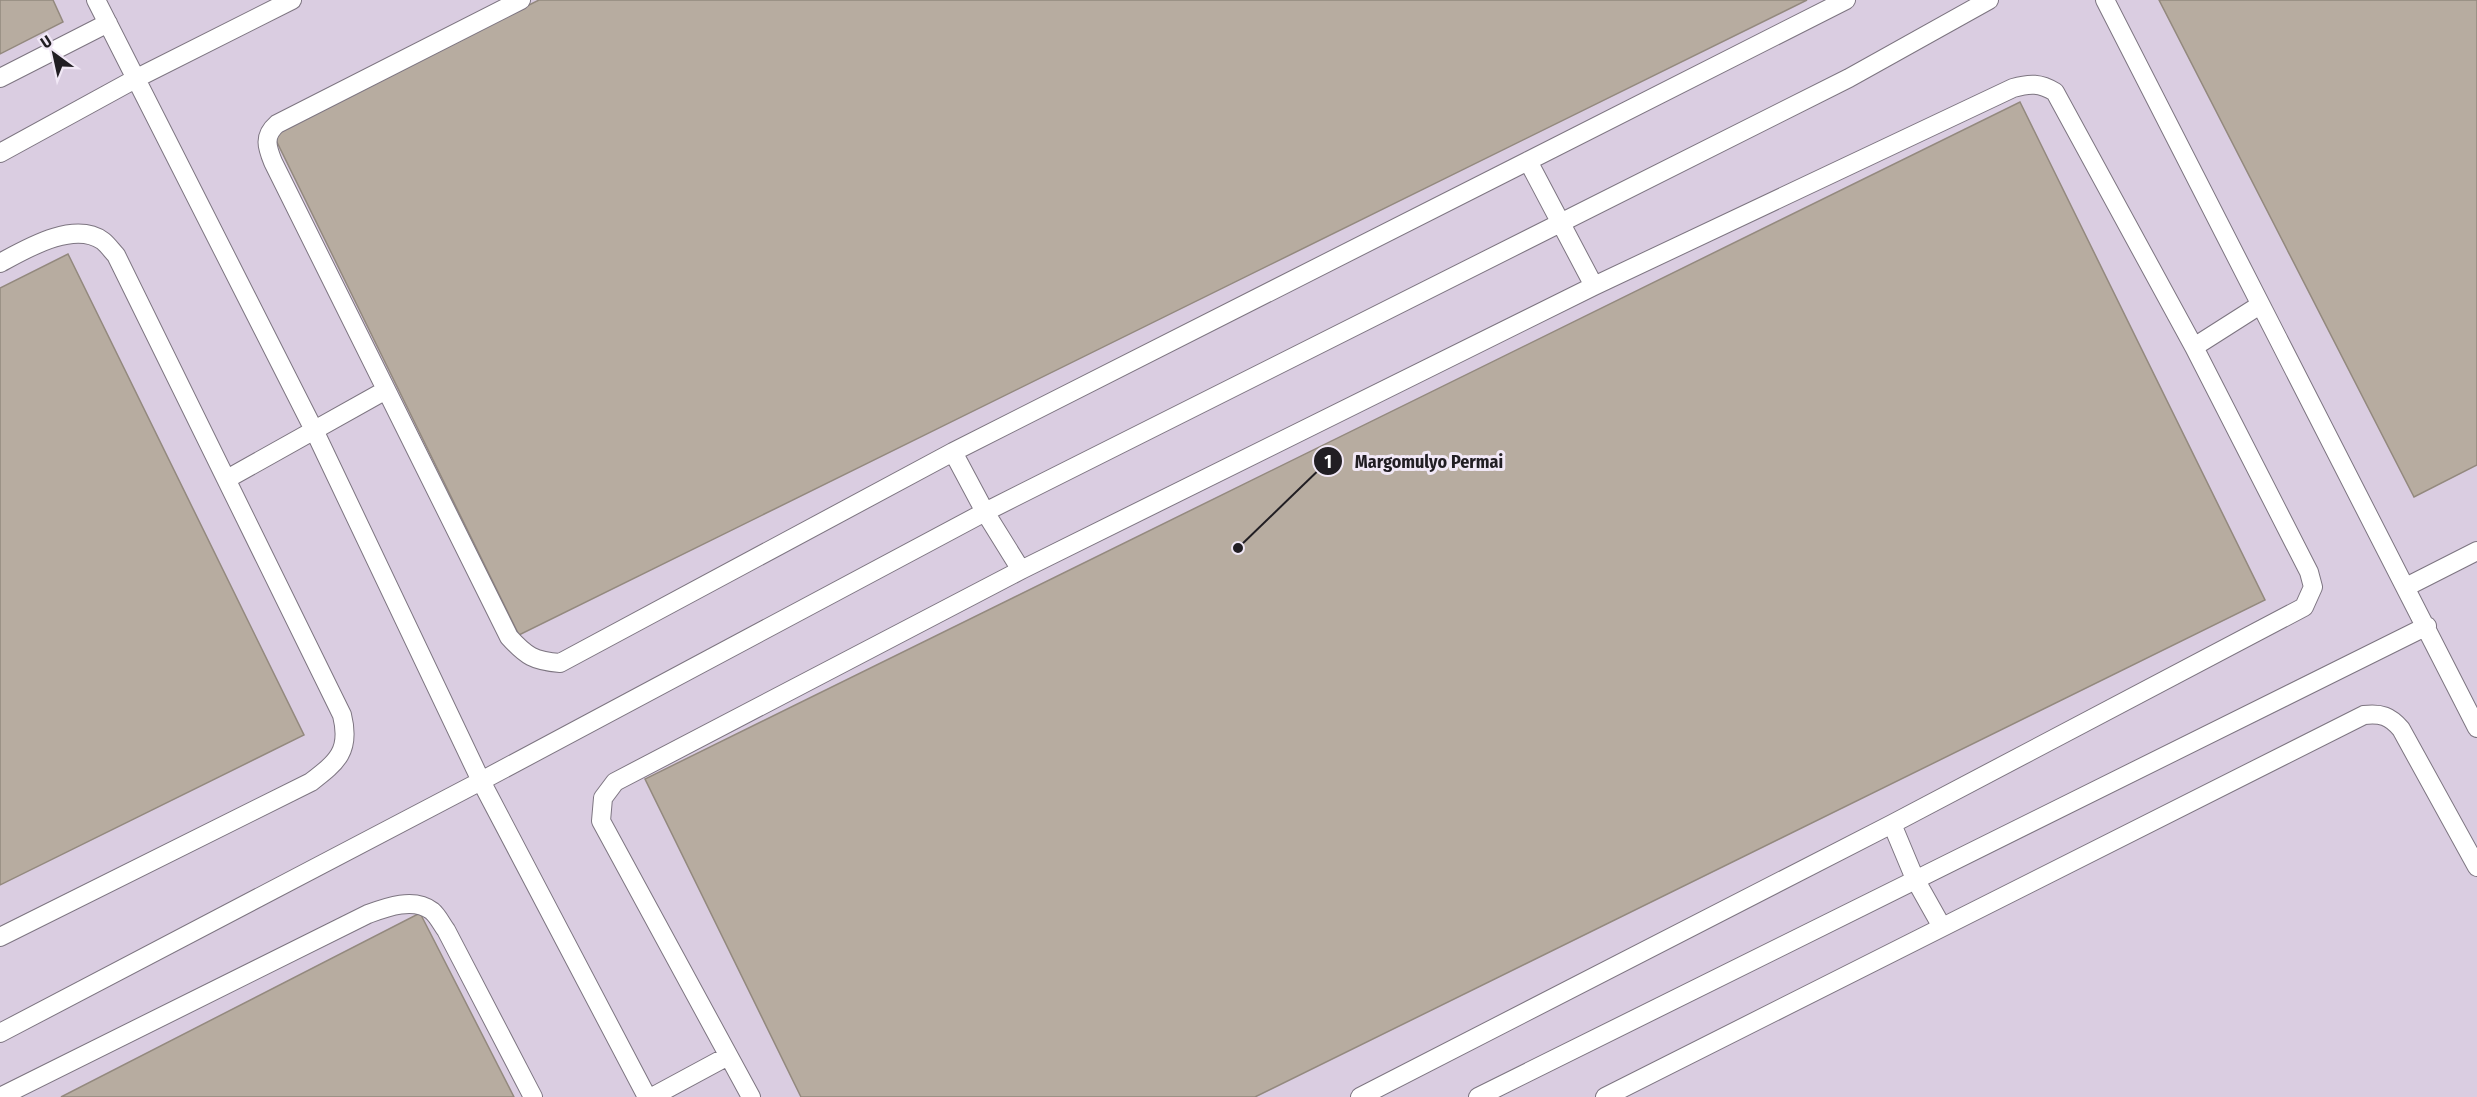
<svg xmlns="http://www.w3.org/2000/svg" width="2477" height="1097" font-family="'Fira Sans Condensed',sans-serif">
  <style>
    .built { fill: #dacde1 }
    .building { fill: #b7aca0; stroke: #93897e; stroke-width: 1.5 }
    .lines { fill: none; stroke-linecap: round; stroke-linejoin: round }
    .service-casing { stroke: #7d7581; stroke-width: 20 }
    .service { stroke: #fff; stroke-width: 18 }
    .leader { fill: none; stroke: #211e23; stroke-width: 2 }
    .callout-dot { fill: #211e23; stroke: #f1e8f6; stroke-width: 2 }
    .mark-label { font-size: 18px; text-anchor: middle; font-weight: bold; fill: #fff }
    .callout-label { font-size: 18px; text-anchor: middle; font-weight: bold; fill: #211e23; stroke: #f1e8f6; stroke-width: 6; stroke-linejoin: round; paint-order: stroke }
  </style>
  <rect width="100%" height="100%" fill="#e4dbe9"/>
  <path class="built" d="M0,0H2477V1097H0Z"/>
  <path class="building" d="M0,0H53L63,22L0,54Z
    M539,0H1807L519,635L272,132Z
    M2159,0H2477V465L2414,497Z
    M2020,102L2265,600L1255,1097H801L645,779Z
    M68,254L304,735L0,885V288Z
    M420,913L514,1097H61Z"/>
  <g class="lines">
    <defs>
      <path id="service" d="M96,0L315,432L481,781L647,1097
        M521,0L277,124C263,136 267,147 273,162L509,637C526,656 534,661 560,663L953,452L1846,0
        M2105,0L2477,728
        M0,78L108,23
        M0,153L137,78L292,0
        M1528,161L1594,286
        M0,263C26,249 74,220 103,241C108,245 112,251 116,255L342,715C351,751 337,762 311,782L0,937
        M2194,347L2260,305
        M953,452L985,512L1021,570
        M227,479L386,390
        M2406,587L2477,551
        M1892,824L1915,879L1942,927
        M0,1033L481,781L985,512L1849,78L1989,0
        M0,1097L368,914C387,907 414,897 432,911C438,916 442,925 446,930L533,1097
        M652,1097L728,1056
        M751,1097L601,821L603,798L615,782L1021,570L1594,286L2013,88C2030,83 2040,83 2055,92L2194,347L2309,572L2313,587L2304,607L1892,824L1360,1097
        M1478,1097L2427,626
        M1605,1097L2364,715C2381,713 2390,716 2401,729L2477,867"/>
    </defs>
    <use href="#service" class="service-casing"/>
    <use href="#service" class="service"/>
  </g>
  <path class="leader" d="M1238 548L1328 461"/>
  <g class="callout-dot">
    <circle cx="1238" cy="548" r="6"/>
    <circle cx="1328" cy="461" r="15"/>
  </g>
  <g class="mark-label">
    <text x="1328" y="468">1</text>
  </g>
  <g class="callout-label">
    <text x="1429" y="468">Margomulyo Permai</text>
  </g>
  <g transform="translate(54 54) rotate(327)" stroke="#f1e8f6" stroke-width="4.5" paint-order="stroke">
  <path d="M0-4.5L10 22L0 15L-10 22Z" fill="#211e23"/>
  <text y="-9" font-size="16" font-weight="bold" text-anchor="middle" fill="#211e23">U</text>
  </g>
</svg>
